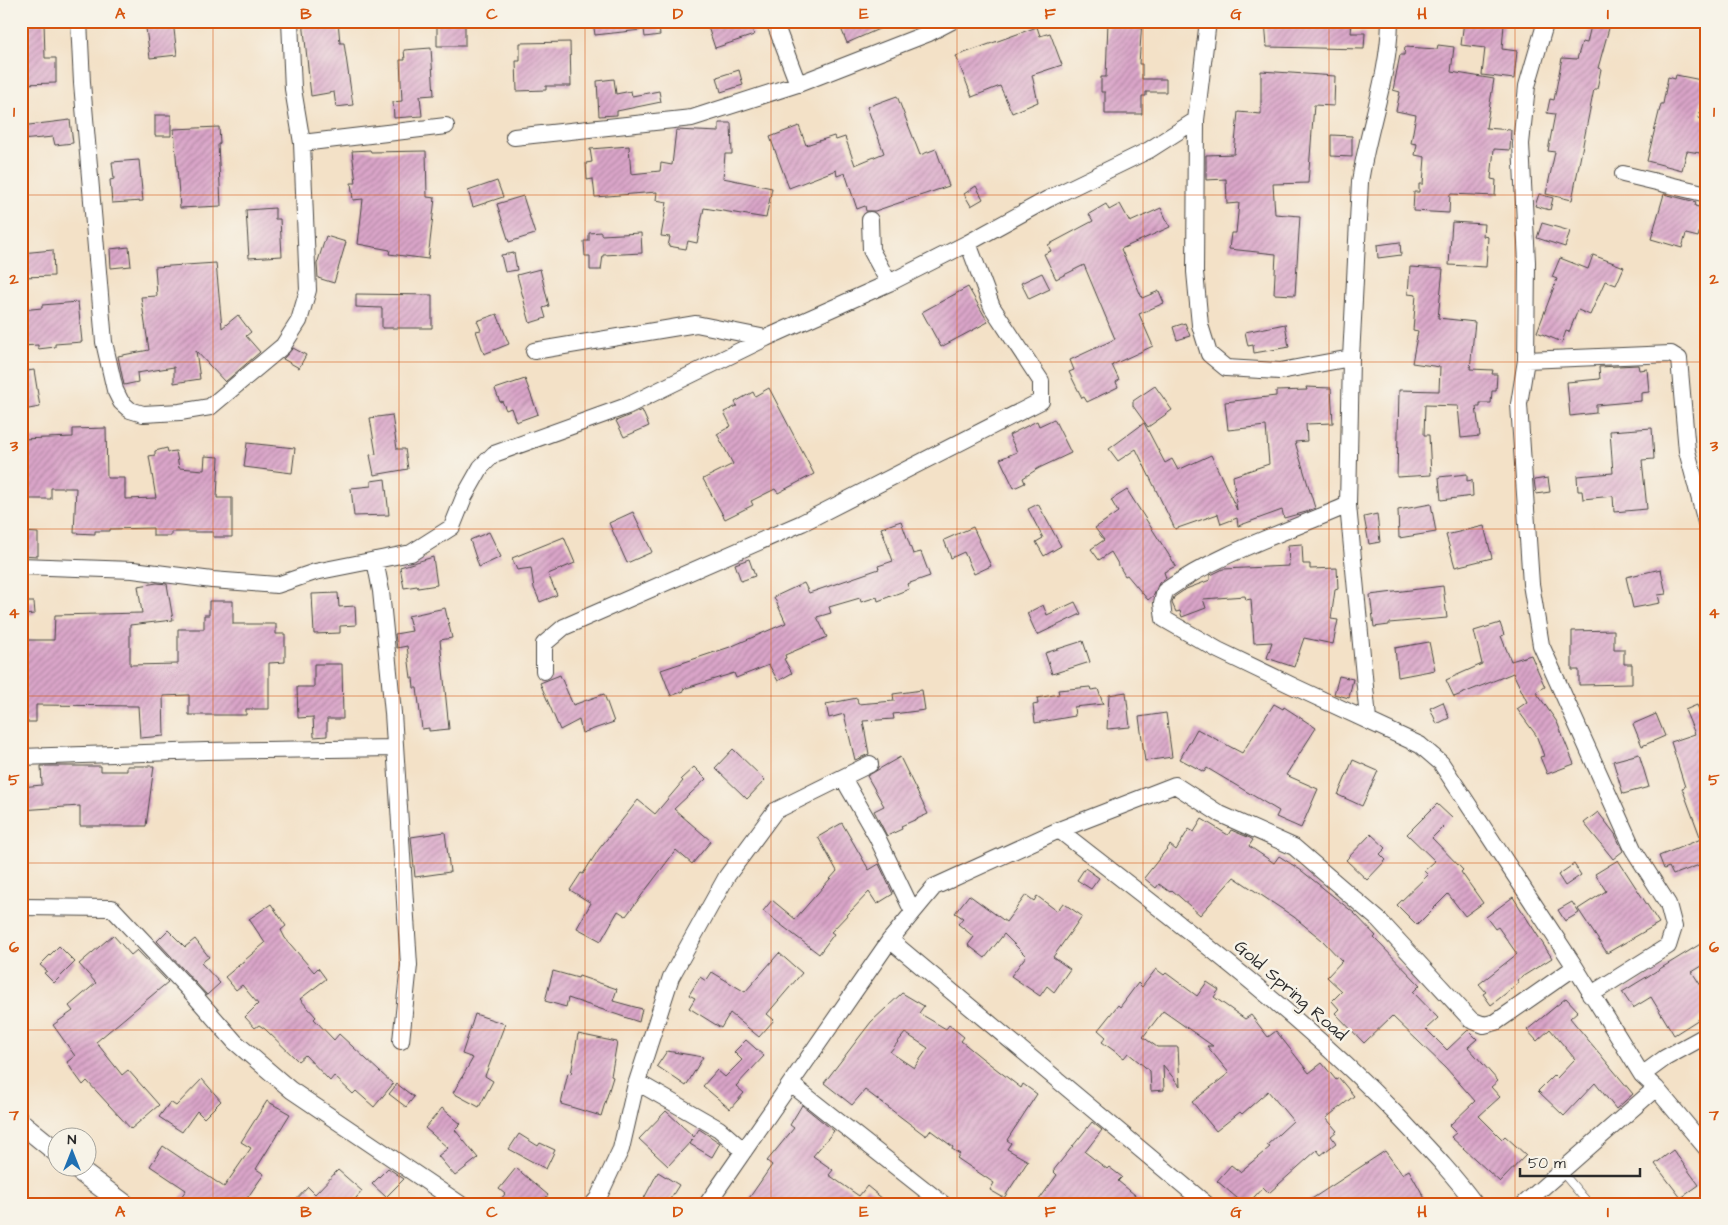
<svg xmlns="http://www.w3.org/2000/svg" width="1728" height="1225" font-family="'Architects Daughter',sans-serif">
  <style>
    .building { fill: url(#building-hatch); fill-rule: evenodd }
    .lines { fill: none; stroke-linecap: round; stroke-linejoin: round }
    .service-casing { stroke: #494642; stroke-width: 9 }
    .minor-casing { stroke: #494642; stroke-width: 18 }
    .tertiary-casing { stroke: #494642; stroke-width: 22 }
    .service { stroke: #fff; stroke-width: 8 }
    .minor { stroke: #fff; stroke-width: 16 }
    .tertiary { stroke: #fff; stroke-width: 20 }
    .grid { fill: none; stroke: #d5540f; stroke-width: 1; stroke-opacity: 0.55 }
    .labels { text-anchor: middle; stroke-width: 5; stroke-linejoin: round; paint-order: stroke }
    .street-label { font-size: 18px; fill: #2b2b2b; stroke: #f7f3e8 }
    .neatline { fill: none; stroke: #d5540f; stroke-width: 2 }
    .grid-label { font-size: 16px; text-anchor: middle; font-weight: bold; fill: #d5540f }
  </style>
  <defs>
    <pattern id="building-hatch" width="6" height="6" patternUnits="userSpaceOnUse" patternTransform="scale(1.25)"><rect width="6" height="6" fill="#daa5c9"/><path d="M-1 1l2-2M0 6l6-6M5 7l2-2" fill="none" stroke="#b187a3"/></pattern>
  </defs>
  <rect width="100%" height="100%" fill="#f7f3e8"/>
  <filter id="ink" filterUnits="userSpaceOnUse"><feTurbulence type="fractalNoise" baseFrequency=".02" numOctaves="2"/><feDisplacementMap in="SourceGraphic" scale="10" xChannelSelector="R" yChannelSelector="G"/><feConvolveMatrix kernelMatrix="1 2 1 2 8 2 1 2 1" color-interpolation-filters="sRGB"/></filter>
  <filter id="wash" filterUnits="userSpaceOnUse"><feTurbulence type="fractalNoise" baseFrequency=".0096" numOctaves="4" result="noise"/><feDisplacementMap in="SourceGraphic" scale="20" xChannelSelector="R" yChannelSelector="G"/><feGaussianBlur stdDeviation="1.12" result="paint"/><feColorMatrix in="noise" values="0 0 0 0 0 0 0 0 0 0 0 0 0 0 0 0 0 1.4 0 .05"/><feComposite in="paint" operator="in"/></filter>
  <g filter="url(#wash)">
    <rect width="100%" height="100%" fill="#f3e1c7"/>
    <g id="blocks">
      <path class="building" d="M21,21H44L45,58H56V83L21,84Z
        M145,21H173L177,55L150,58Z
        M303,21H338L340,43H344L353,105L336,107L334,92L311,96Z
        M437,21H465V46H437Z
        M593,21H641V30L595,35Z
        M643,21H658L660,35L645,37Z
        M706,21H750L754,35L715,48Z
        M838,21H897L847,43Z
        M1108,21H1142L1139,64H1142V79H1166V92H1146V96H1142V114H1105V92H1101V77H1106Z
        M1265,21H1352L1351,33H1365L1364,49L1267,47Z
        M1464,21L1504,24L1502,49L1517,51L1514,79L1482,75L1485,48L1461,45Z
        M1592,21H1611L1598,68L1601,69L1597,89H1594L1572,200L1546,194L1555,152L1548,151L1555,114L1547,113L1550,99L1554,100L1562,58L1577,59L1582,42L1587,43Z
        M1037,27L1040,36L1050,33L1062,65L1032,75L1038,102L1012,113L1000,86L972,97L956,56Z
        M570,42L571,86H546V90L517,91L516,61H520V43Z
        M1438,45L1454,47L1451,72L1494,79L1486,128L1511,130L1510,150L1494,149L1491,179L1496,180L1495,196L1450,194L1449,213L1413,211L1414,192H1419V184H1423L1425,157L1415,155L1417,144L1411,143L1416,115L1396,111L1400,92L1393,90L1400,55H1404L1405,47L1437,49Z
        M431,48L434,95L420,96L422,116L394,118L393,102L402,101L400,60H405L404,50Z
        M739,70L743,85L721,92L717,77Z
        M1261,71L1335,76L1334,106L1314,105L1308,183L1273,184L1275,214L1300,216L1295,295L1274,294L1276,254L1229,249L1231,233H1236L1239,203L1227,204L1226,179L1206,180V155L1234,154L1238,112L1261,114Z
        M1676,75L1706,81L1698,118L1707,119V154L1687,151L1682,170L1647,161L1661,104H1663L1668,77L1675,79Z
        M614,79L616,94L631,91L632,96L659,91L661,102L617,111V115L599,116L597,81Z
        M897,96L920,155L936,149L949,186L875,211H866L865,206L857,209L845,173L837,176L836,170L789,188L770,137L799,126L806,145L834,136L836,140L845,137L855,165L884,153L867,107Z
        M155,115H171V136H155Z
        M70,120L73,143L55,145L53,137L21,140V126Z
        M719,123H731L732,154H725L723,178L772,188L766,218L704,208L697,243L688,241L686,249L668,246L670,237L661,236L667,202L656,200L657,192L595,197L593,179L587,180L586,163L592,162L590,149L629,146L631,174L660,171L661,163L672,165L676,130L719,132Z
        M219,127L220,144H218L221,206L180,208L174,129Z
        M1331,135L1352,136V157L1331,156Z
        M370,150L371,152L426,151L427,197L435,198L428,259L389,254L390,250L358,244L363,199L353,200L351,183H356L352,151Z
        M139,160L143,201L112,203L110,180L114,179L112,162Z
        M497,181L503,197L473,207L468,191Z
        M976,186L983,199L971,206L964,194Z
        M1539,194L1553,198L1550,210L1535,206Z
        M1664,194L1696,202L1695,206L1706,209L1698,237L1686,234L1682,248L1651,239Z
        M523,196L535,234L509,242L497,204Z
        M1106,204L1109,210L1120,204L1130,222L1161,208L1170,227L1121,249L1142,298L1159,291L1164,303L1139,314L1153,346L1112,365L1119,380L1116,382L1118,387L1087,402L1084,397L1082,398L1069,372L1074,370L1070,360L1115,339L1084,265L1056,279L1044,254L1051,251L1048,245L1093,221L1089,214Z
        M275,208V219H280L282,256L249,258L246,210Z
        M1452,222L1484,224L1483,236L1488,237L1486,267L1449,265Z
        M1542,223L1570,231L1565,247L1537,238Z
        M601,232V235L641,233L642,253L603,255L601,270H590V256H585L584,241H589V233Z
        M326,236L346,242L334,283L318,278L317,264Z
        M1400,242L1401,255L1378,258L1377,245Z
        M129,247L131,266L111,268L110,249Z
        M53,250L54,276L21,277V253Z
        M514,253L517,270L505,272L501,255Z
        M1593,255L1624,267L1616,285L1605,281L1590,315L1578,310L1569,332L1566,331L1562,342L1537,332L1557,279L1552,277L1560,258L1588,269Z
        M216,263L222,328L238,315L251,332L246,336L260,352L225,382L196,351L200,379L174,383V367L137,373L138,382L124,385L118,356L149,350L141,297L157,296L155,267Z
        M1410,267L1443,269L1438,318L1475,322L1470,369L1493,370L1492,374H1497L1496,391H1492L1491,403H1480V407H1476L1480,436L1461,438L1458,406L1425,405L1424,435H1429L1431,475L1397,477L1399,390L1439,391L1440,367L1412,363L1418,331L1413,330L1416,295L1408,294Z
        M540,269L549,306L543,308L546,318L530,323L517,275Z
        M1042,273L1050,289L1029,299L1021,283Z
        M968,287L988,322L941,347L922,312Z
        M356,294L432,295V328H382V308L356,307Z
        M78,302L82,342L55,344V347L38,349V345L21,346V310L42,308V305Z
        M497,314L509,344L484,354L476,331L481,330L477,321Z
        M1185,323L1190,336L1177,340L1173,327Z
        M1285,324L1289,347L1254,353L1253,345L1248,346L1245,332Z
        M293,348L306,355L299,368L283,359Z
        M1638,365L1639,370L1647,369L1649,392L1641,393V401L1596,405V413L1570,416L1567,382L1600,379L1599,367Z
        M34,370L40,407L23,410L21,372Z
        M525,379L538,414L516,422L511,408L506,410L502,401L500,402L495,389Z
        M1155,386L1172,410L1148,427L1133,406V401Z
        M1306,387L1331,388L1333,423L1306,424L1307,441L1295,442L1315,508L1306,512L1284,518L1282,510L1238,526L1237,518L1221,524L1218,514L1175,529L1136,449L1118,461L1109,449L1144,423L1165,463L1172,459L1178,470L1211,455L1237,510L1233,476L1269,464L1266,426L1228,430L1225,402L1276,396V391L1307,390Z
        M769,388L814,474L778,493L775,489L751,501L753,505L725,519L703,479L733,464L717,434L731,426L724,412L737,406L735,402L753,392L755,396Z
        M642,410L649,426L624,437L616,421Z
        M392,415L397,449H405L408,469L374,475L370,455L376,454L370,418Z
        M1054,419L1071,453L1039,468L1023,478L1025,483L1014,488L1000,459L1017,452L1009,435L1037,421L1039,426Z
        M106,428L107,478H125V499L156,498L149,456L155,455V451L167,448L168,452L176,451L179,468L204,470L205,456L219,457L217,498H232V537H213V532H171V536H153V528L110,529V531H95V534L74,533L76,488H51V499H23L21,439L73,437V429Z
        M1652,428L1654,459L1642,460L1647,509L1614,512L1613,496L1583,499L1582,491H1578L1577,476L1613,473L1610,431Z
        M247,443L295,448L292,473L244,467Z
        M1467,474V481L1472,480L1473,496L1441,500L1439,477Z
        M1548,478L1550,492L1536,494L1534,480Z
        M385,479L389,515L354,516L351,488L371,486V481Z
        M1127,490L1176,566L1164,572L1166,578L1159,583L1154,595L1148,600L1127,575L1125,576L1111,552L1099,560L1091,549L1104,540L1095,528L1118,512L1111,500Z
        M1038,504L1061,546L1044,556L1036,542L1043,538L1028,509Z
        M1431,504L1436,532L1399,538L1398,510Z
        M633,512L652,552L627,563L609,523Z
        M1377,514L1380,542L1369,544L1364,517Z
        M901,521L913,554L921,552L930,576L907,584L909,589L878,601L877,597L861,602L860,598L829,607L831,613L817,617L827,637L785,655L786,658L784,659L792,673L778,681L769,665L736,678L734,673L683,689L684,691L671,696L661,670L730,647L786,623L774,597L804,583L809,593L879,569L878,566L893,561L881,528Z
        M1484,526L1492,558L1455,567L1446,535Z
        M973,527L991,566L974,574L964,552L951,558L944,540Z
        M21,532L38,533V556L21,555Z
        M489,532L501,557L479,567L470,540Z
        M564,537L575,563L548,574L557,595L540,602L534,588L531,568L517,570L512,558Z
        M1302,544L1303,564H1310V569L1337,568L1338,589L1335,590L1331,619L1338,620L1333,644L1304,638L1294,667L1267,658L1272,642L1254,643L1251,599L1246,600L1245,596L1203,599L1206,608L1182,617L1180,611L1176,612L1172,603L1174,597L1186,589L1210,580V575L1213,574L1223,569L1289,566L1288,545Z
        M433,557L437,585L418,588L417,586L404,588L400,567Z
        M749,559L755,576L741,581L735,564Z
        M1661,569L1666,594L1658,595L1660,603L1633,608L1626,577Z
        M157,583L167,584L173,620L130,625V665L178,664V629H204V615H209V601H233V624H276V634H285V662L269,663V709H246V715H189V695L163,696L164,736L140,738L138,706L36,705V722H21V640H54L55,615L142,613L138,586Z
        M1443,586L1447,618L1389,623V625L1374,627L1370,595Z
        M338,593L339,607L355,606L356,625L340,626V633L314,634L312,594Z
        M21,602H34L35,614L21,615Z
        M1075,602L1081,614L1037,635L1027,613L1043,605L1047,615Z
        M445,608L452,638L440,640L449,729L429,731V728L422,729L417,688H414L413,678H411L407,646L397,648L395,634L412,631L408,616Z
        M1500,623L1504,635L1501,636L1511,661L1531,655L1545,687L1536,692L1557,722L1574,764L1547,774L1540,757L1544,756L1536,735L1517,709L1527,702L1513,673L1454,697L1446,680L1482,664L1474,631Z
        M1614,630V649H1624V664H1632V684L1579,685V670H1572V631Z
        M1083,641L1090,662L1052,674L1045,653Z
        M1429,642L1435,670L1398,677L1395,648Z
        M314,664H342L343,719H327V736L314,737L313,717L298,718L297,687H314Z
        M560,675L573,705L604,694L614,722L582,733L579,720L560,730L540,683Z
        M1339,676L1353,679L1349,698L1334,694Z
        M1090,687L1091,690L1098,689L1103,704L1074,707L1075,716L1035,723L1033,705L1038,704L1037,698L1059,694L1058,690Z
        M922,690L925,710L893,714L894,719L863,721L869,754L855,760L844,714L829,718L826,704L857,698L858,704L894,701L893,694Z
        M1126,692L1130,727L1107,729L1109,695Z
        M1443,702L1449,718L1437,724L1430,708Z
        M1274,704L1283,709L1284,707L1316,728L1286,775L1318,789L1301,828L1276,817L1279,811L1207,768L1204,772L1180,759L1197,729L1242,753Z
        M1697,705L1702,716L1707,714V862L1673,875L1669,867L1664,869L1659,856L1701,839L1682,788L1685,787L1671,742L1695,734L1685,710Z
        M1166,713L1172,757L1145,761L1139,717Z
        M1656,714L1665,736L1642,746L1633,724Z
        M733,749L765,780L747,799L715,768Z
        M1639,754L1649,787L1623,794L1613,761Z
        M900,757L928,814L901,826L902,829L887,836L874,811L884,806L867,776Z
        M1353,760L1378,771L1362,806L1338,795Z
        M41,766H101V771H127V766H154L146,826H80V806L21,810V787L42,785Z
        M694,767L706,779L674,809L711,841L692,864L676,850L626,916L618,911L601,941L577,928L591,903L570,890L581,873L583,874L599,849L638,800L655,814L683,781L681,779Z
        M1437,804L1452,818L1432,838L1463,870L1461,872L1483,903L1465,916L1448,894L1417,925L1397,905L1428,875L1424,871L1435,861L1407,834Z
        M1598,812L1615,834L1623,851L1613,859L1584,823Z
        M1202,819L1228,835L1231,830L1250,838L1253,840L1249,846L1274,863L1279,856L1302,871L1354,913L1376,936L1374,938L1420,985L1413,992L1438,1018L1426,1029L1447,1050L1468,1030L1477,1039L1468,1047L1498,1081L1491,1087L1500,1097L1479,1116L1502,1139L1505,1136L1526,1155L1500,1182L1451,1137L1456,1133L1449,1126L1475,1101L1446,1068L1392,1016L1364,1043L1335,1013L1339,1009L1332,1001L1342,991L1327,977L1342,961L1322,940L1294,917L1234,877L1200,915L1172,890L1170,892L1159,884L1156,888L1144,878L1170,845L1176,850L1189,829L1194,832Z
        M842,823L869,870L879,864L893,894L877,904L869,892L831,932L834,934L819,954L763,911L772,900L795,919L837,871L818,837Z
        M445,832L450,872L415,877L411,837Z
        M1371,834L1386,848L1380,854L1386,860L1367,880L1346,860Z
        M1618,860L1659,923L1607,953L1578,909L1606,891L1595,874Z
        M1574,864L1581,875L1565,886L1558,875Z
        M1085,868L1099,878L1091,889L1077,880Z
        M969,895L1006,922L1026,895L1034,901L1037,896L1057,911L1063,903L1082,916L1053,957L1070,969L1054,992L1047,986L1040,996L1011,976L1026,956L1004,934L985,958L968,945L974,937L958,924L963,918L955,913Z
        M1513,897L1552,958L1517,980L1519,983L1491,1005L1483,994L1486,992L1479,984L1517,954L1498,927L1495,929L1486,917Z
        M1572,902L1579,913L1565,921L1558,910Z
        M271,904L286,926L281,930L285,938L314,972L318,968L326,979L300,999L316,1017L314,1019L334,1040L339,1034L393,1084L374,1107L356,1091L353,1094L334,1076L330,1081L305,1055L298,1061L265,1029L259,1025L255,1028L245,1017L258,1004L242,985L236,990L225,977L265,943L249,919Z
        M168,930L185,947L195,939L209,957L201,963L220,983L207,995L157,941Z
        M113,935L131,955L137,950L168,982L96,1042L122,1075L128,1070L159,1105L131,1129L87,1081L83,1085L72,1070L67,1062L75,1056L53,1025L73,1011L69,1006L96,983L79,964Z
        M1707,940V963L1692,972L1707,995V1014L1674,1035L1651,997L1633,1008L1622,992Z
        M59,946L75,962L54,983L44,973L47,971L40,965Z
        M779,953L802,973L767,1014L774,1020L759,1037L730,1013L721,1028L689,1008L695,998L689,995L700,977L706,981L712,972L745,992Z
        M1156,969L1164,975L1166,973L1197,996L1207,982L1219,990L1214,997L1245,1019L1251,1015L1268,1037L1276,1031L1309,1073L1322,1063L1336,1080L1339,1078L1354,1096L1326,1118L1337,1131L1331,1136L1336,1143L1321,1155L1317,1150L1269,1193L1263,1187L1248,1204H1244L1217,1181L1231,1165L1240,1172L1270,1147L1267,1145L1293,1121L1268,1091L1242,1114L1240,1112L1216,1131L1192,1102L1229,1073L1207,1046H1213L1163,1011L1143,1037L1157,1047H1178L1180,1086L1163,1065L1164,1090L1151,1091L1150,1071L1128,1053L1124,1058L1102,1042L1106,1037L1098,1030L1118,1005L1120,1007L1138,983L1142,987Z
        M553,971L578,978L579,976L617,989L613,1001L642,1009L639,1022L568,998L566,1007L545,1001Z
        M902,993L924,1006L919,1013L946,1029L949,1025L964,1037L961,1041L982,1058L1021,1088L1023,1084L1037,1094L1007,1140L1011,1143L1007,1149L1028,1161L1004,1198L990,1190L994,1183L957,1158L960,1154L952,1149L953,1147L930,1130L926,1136L865,1090L852,1105L824,1083L871,1022ZM905,1033L928,1048L914,1068L890,1052Z
        M1566,998L1578,1011L1570,1018L1633,1094L1616,1109L1595,1083L1564,1116L1538,1091L1554,1075L1557,1078L1575,1059L1550,1029L1537,1041L1527,1030Z
        M475,1014L505,1024L485,1076L493,1081L479,1107L453,1093L473,1058L462,1054Z
        M578,1034L617,1042L611,1076L613,1077L601,1116L561,1104L568,1073L571,1074Z
        M746,1040L764,1056L736,1086L744,1093L730,1109L703,1086L717,1070L725,1077L742,1060L734,1052Z
        M667,1051L703,1057L686,1086L657,1066Z
        M202,1079L221,1101L204,1118L197,1111L182,1132L159,1117L170,1102L176,1106Z
        M397,1084L414,1097L406,1107L389,1094Z
        M267,1101L290,1114L256,1169L264,1174L243,1204H176L186,1190L150,1166L163,1146L224,1187L251,1148L241,1142Z
        M802,1105L834,1131L813,1156L833,1170L829,1175L859,1196L867,1186L889,1204H745L772,1165L767,1161L794,1128L790,1125Z
        M442,1108L461,1124L455,1130L478,1158L455,1176L438,1156L448,1148L425,1128Z
        M666,1111L694,1137L699,1129L720,1143L712,1157L690,1144L693,1139L668,1166L639,1139Z
        M1092,1122L1102,1130L1085,1152L1107,1169L1109,1167L1122,1177L1118,1181L1146,1204H1036L1057,1175L1053,1171Z
        M519,1134L538,1146L540,1143L555,1150L546,1169L509,1149Z
        M1673,1150L1699,1185L1681,1198L1655,1164Z
        M1385,1151L1402,1174L1409,1170L1428,1204H1304Z
        M388,1168L404,1179L386,1197L372,1184Z
        M516,1168L548,1195L541,1204H497L505,1194L499,1189Z
        M338,1170L362,1191L351,1204H292L308,1187L315,1194Z
        M658,1172L679,1185L667,1204H641Z"/>
    </g>
  </g>
  <g filter="url(#ink)">
    <use href="#blocks" fill-opacity="0" stroke="#494642" stroke-width="1"/>
    <g class="lines">
      <defs>
        <path id="service" d="M1561,1171L1589,1204"/>
        <path id="minor" d="M79,21L82,83L104,342L115,390L121,402L130,410L143,414L180,412L210,407L283,346L299,321L308,290L302,143L293,89L290,21
          M774,21L798,84
          M1208,21L1196,120L1195,272L1200,325L1209,354L1226,368L1280,371L1351,358
          M1546,21L1527,86L1521,144L1527,262L1526,360L1519,404L1531,584L1541,645L1633,849L1668,904L1674,927L1668,946L1590,995
          M514,137L692,118L798,84L929,33L952,21
          M302,143L446,126
          M1623,174L1707,194
          M870,220L871,250L889,283
          M534,351L696,324L766,338
          M1526,360L1671,354L1679,359L1687,451L1707,526
          M1348,505C1287,532 1220,552 1165,591L1162,603L1164,619L1218,650L1295,687L1420,745L1441,763L1575,967L1642,1075L1656,1088L1707,1149
          M375,560L381,591L393,713L409,965L401,1041
          M21,566L133,570L212,580L277,585L315,572L411,553L452,527L464,497L481,467L494,454L627,406L766,338L889,283L968,243L1048,199L1149,150L1196,120
          M544,671V644L564,627L802,523L1041,401V381L992,307L968,243
          M1368,719L1348,505L1351,358L1360,182C1368,128 1389,76 1390,21
          M21,757L206,751L395,748
          M843,778L877,837L913,912
          M1059,830C1175,921 1292,1007 1395,1113C1423,1143 1451,1171 1475,1204
          M21,907L112,908L194,995L235,1042L291,1090L460,1204
          M890,940L1206,1204
          M1642,1075L1665,1058L1707,1035
          M637,1082L719,1129L744,1151
          M791,1084L943,1204
          M593,1204L598,1198L621,1149L635,1088L671,977L727,876L775,811L870,764
          M707,1204L890,940L934,887L1059,830L1175,785L1220,814L1294,847L1379,920L1471,1020L1484,1025L1496,1022L1575,967
          M1524,1204L1656,1088"/>
        <path id="tertiary" d="M21,1123L58,1153
          M76,1168L124,1204"/>
      </defs>
      <use href="#service" class="service-casing"/>
      <use href="#minor" class="minor-casing"/>
      <use href="#tertiary" class="tertiary-casing"/>
      <use href="#service" class="service"/>
      <use href="#minor" class="minor"/>
      <use href="#tertiary" class="tertiary"/>
    </g>
  </g>
  <path class="grid" d="M213,21V1204M399,21V1204M585,21V1204M771,21V1204M957,21V1204M1143,21V1204M1329,21V1204M1515,21V1204M21,195H1707M21,362H1707M21,529H1707M21,696H1707M21,863H1707M21,1030H1707"/>
  <g class="labels">
    <g class="street-label">
      <text transform="translate(1291 990) rotate(41)" y="6">Gold Spring Road</text>
    </g>
  </g>
  <rect width="1728" height="1225" fill="none" stroke="#f7f3e8" stroke-width="55"/>
  <g transform="translate(72 1152)"><circle r="24" fill="#f7f3e8" stroke="#a5a39c"/>
  <path d="M0-4L9 19L0 12L-9 19Z" fill="#1f6fb2"/>
  <text y="-8" font-size="14" font-weight="bold" text-anchor="middle" fill="#2b2b2b">N</text>
  </g>
  <path d="M1520 1168v8h120v-8" fill="none" stroke="#2b2b2b" stroke-width="2.5"/>
  <text x="1528" y="1168" font-size="15" fill="#2b2b2b" stroke="#f7f3e8" stroke-width="4" paint-order="stroke">50 m</text>
  <rect x="28" y="28" width="1672" height="1170" class="neatline"/>
  <g class="grid-label">
    <text x="120" y="19">A</text>
    <text x="306" y="19">B</text>
    <text x="492" y="19">C</text>
    <text x="678" y="19">D</text>
    <text x="864" y="19">E</text>
    <text x="1050" y="19">F</text>
    <text x="1236" y="19">G</text>
    <text x="1422" y="19">H</text>
    <text x="1608" y="19">I</text>
    <text x="14" y="117">1</text>
    <text x="1714" y="117">1</text>
    <text x="14" y="284">2</text>
    <text x="1714" y="284">2</text>
    <text x="14" y="451">3</text>
    <text x="1714" y="451">3</text>
    <text x="14" y="618">4</text>
    <text x="1714" y="618">4</text>
    <text x="14" y="785">5</text>
    <text x="1714" y="785">5</text>
    <text x="14" y="952">6</text>
    <text x="1714" y="952">6</text>
    <text x="14" y="1120">7</text>
    <text x="1714" y="1120">7</text>
    <text x="120" y="1217">A</text>
    <text x="306" y="1217">B</text>
    <text x="492" y="1217">C</text>
    <text x="678" y="1217">D</text>
    <text x="864" y="1217">E</text>
    <text x="1050" y="1217">F</text>
    <text x="1236" y="1217">G</text>
    <text x="1422" y="1217">H</text>
    <text x="1608" y="1217">I</text>
  </g>
</svg>
